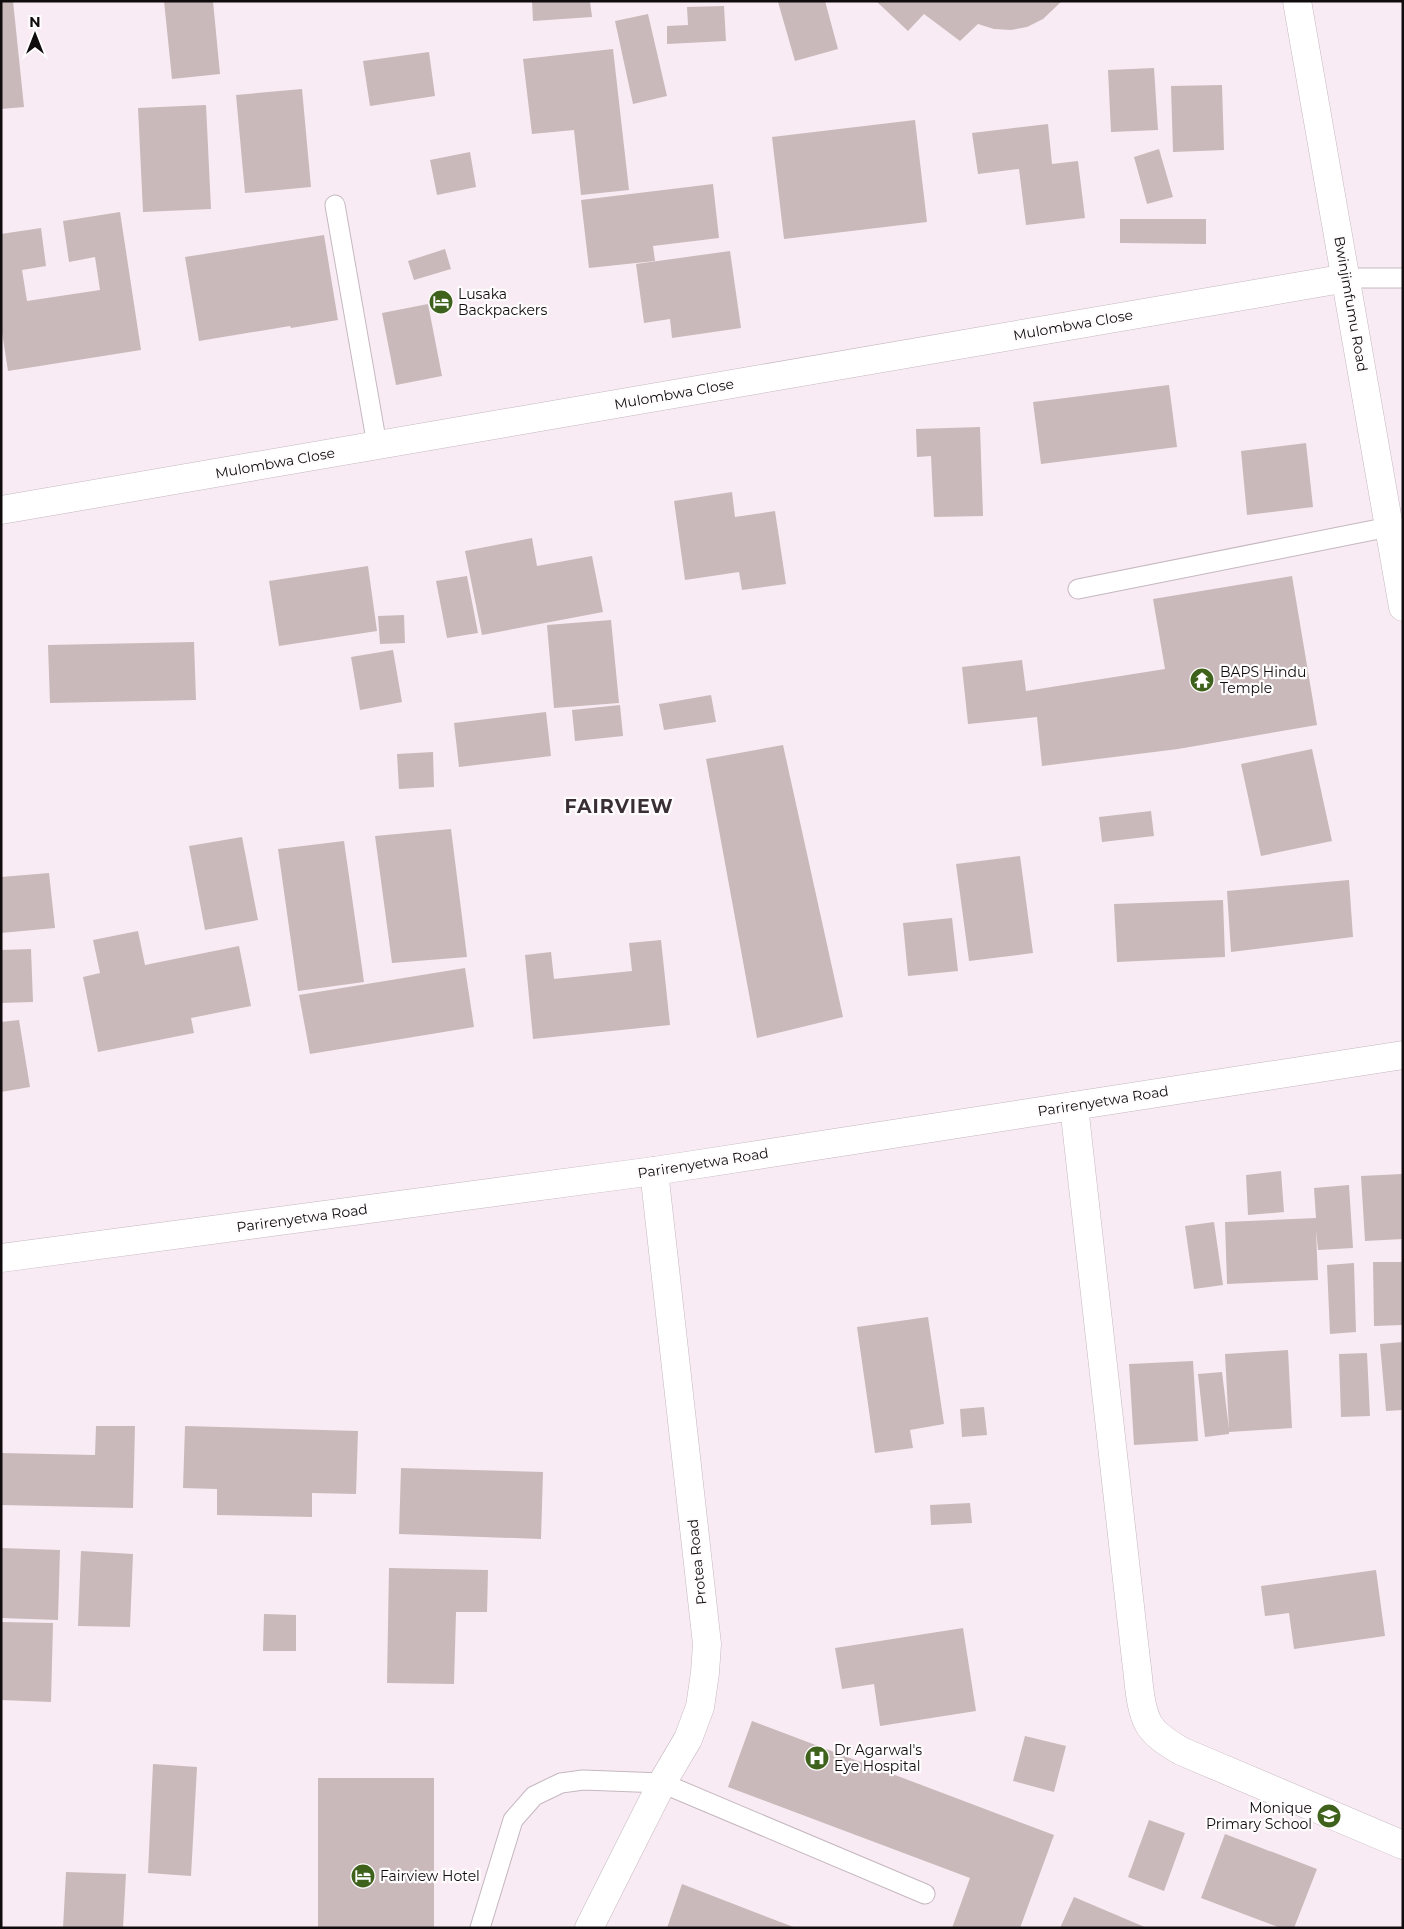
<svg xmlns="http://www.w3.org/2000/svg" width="1404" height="1929" font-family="Montserrat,sans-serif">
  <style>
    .building { fill: #c9b9ba }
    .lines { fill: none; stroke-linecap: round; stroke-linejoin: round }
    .lane-casing { stroke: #c5b7bf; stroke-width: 21 }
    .street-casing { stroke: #c5b7bf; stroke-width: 29 }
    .secondary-casing { stroke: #c5b7bf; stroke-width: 29 }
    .lane { stroke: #fff; stroke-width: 19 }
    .street { stroke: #fff; stroke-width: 28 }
    .secondary { stroke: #fff; stroke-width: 28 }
    .labels { text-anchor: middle; stroke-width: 4.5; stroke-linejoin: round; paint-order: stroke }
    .poi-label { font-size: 14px; fill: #100c0e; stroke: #fffcfd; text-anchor: start }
    .street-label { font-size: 14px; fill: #100c0e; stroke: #fffcfd }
    .district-label { font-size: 19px; font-weight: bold; letter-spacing: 1px; fill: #392e34; stroke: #fffcfd }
  </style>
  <rect width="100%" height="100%" fill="#f9ebf3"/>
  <path class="building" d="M1,1H13L24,107L1,109Z
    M164,1H213L220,74L172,79Z
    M532,1H590L592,17L533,21Z
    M783,1H825L838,49L795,61L778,2Z
    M876,1H1062L1043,19L1027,27L1011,30L994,29L978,24L960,41L924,14L908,31Z
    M724,6L726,41L667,44V26L688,25L687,7Z
    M648,14L667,96L633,104L615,21Z
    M613,49L629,190L581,195L574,130L532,134L523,59Z
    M429,52L435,96L370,106L363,61Z
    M1154,68L1158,130L1111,132L1108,70Z
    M1222,85L1224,150L1173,152L1171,86Z
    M302,89L311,187L245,193L236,95Z
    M206,105L211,209L143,212L138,108Z
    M915,120L927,222L784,239L772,137Z
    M1048,124L1052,164L1078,161L1085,218L1026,225L1019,169L978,174L972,133Z
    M1159,149L1173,197L1147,204L1134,157Z
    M470,152L476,187L437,195L430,160Z
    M713,184L719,238L653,246L655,261L589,268L581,200Z
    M120,212L141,350L8,371L1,326V234L41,228L46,266L22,270L27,301L100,290L95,257L69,262L63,221Z
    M1120,219H1206V244L1120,243Z
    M324,235L338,320L291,328L290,326L199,341L185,257Z
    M445,249L451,269L414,280L408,261Z
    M730,251L741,328L672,338L670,319L644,323L636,264Z
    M428,304L442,376L396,385L382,313Z
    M1169,385L1177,447L1041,464L1033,402Z
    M980,427L983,516L934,517L931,456L917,457L916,429Z
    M1306,443L1313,507L1247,515L1241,451Z
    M732,492L735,517L775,511L786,584L742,590L739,572L685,580L674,501Z
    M532,538L537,566L592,556L603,612L482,635L465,551Z
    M368,566L377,631L279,646L269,581Z
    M467,576L478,633L447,638L436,581Z
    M1292,576L1317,725L1178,749L1042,766L1037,717L968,724L962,667L1022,660L1026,691L1165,669L1153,599Z
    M404,615L405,643L380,644L378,616Z
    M611,620L619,703L554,708L547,625Z
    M194,642L196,700L50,703L48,645Z
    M393,650L402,702L360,710L351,657Z
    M711,695L716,722L664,730L659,704Z
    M620,705L623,736L575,741L572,710Z
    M546,712L551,756L459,767L454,723Z
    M783,745L843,1017L757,1038L706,759Z
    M1312,749L1332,841L1261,856L1241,764Z
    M433,752L434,787L399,789L397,754Z
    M1151,811L1154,836L1102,842L1099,817Z
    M451,829L467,957L392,963L375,836Z
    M242,837L258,920L205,930L189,846Z
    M344,841L364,982L298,991L278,849Z
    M1020,856L1033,953L969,961L956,864Z
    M49,873L55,928L1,933V877Z
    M1349,880L1353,937L1231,952L1227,891Z
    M1223,900L1225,957L1117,962L1114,904Z
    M952,918L958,971L908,976L903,923Z
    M138,931L145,965L239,946L251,1006L191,1018L194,1033L98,1052L83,977L100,973L93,940Z
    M661,940L670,1025L533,1039L525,955L551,952L554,979L632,971L629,943Z
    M31,949L33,1002L1,1003V950Z
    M465,968L474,1027L310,1054L299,995Z
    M19,1020L30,1087L1,1092V1022Z
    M1281,1171L1284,1212L1248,1215L1246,1175Z
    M1402,1174L1403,1239L1365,1241L1361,1176Z
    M1349,1185L1353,1248L1318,1250L1316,1230L1318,1280L1227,1284L1225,1222L1316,1218L1314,1188Z
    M1214,1222L1223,1285L1194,1289L1185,1226Z
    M1373,1262H1403V1325L1374,1326Z
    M1354,1263L1356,1332L1330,1334L1327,1265Z
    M928,1317L944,1424L910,1430L913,1448L875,1453L857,1327Z
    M1403,1342V1410L1386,1411L1380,1344Z
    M1288,1350L1292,1428L1229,1432V1434L1205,1437L1198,1374L1222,1372L1229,1429L1225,1354Z
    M1367,1353L1370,1416L1341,1417L1339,1354Z
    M1193,1361L1198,1441L1134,1445L1129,1364Z
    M984,1407L987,1435L962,1437L960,1409Z
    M96,1426H135L133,1508L1,1505V1453L95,1455Z
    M185,1426L358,1431L356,1494L312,1493V1517L217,1515V1489L183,1488Z
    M401,1468L543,1472L541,1539L399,1534Z
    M970,1503L972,1523L931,1525L930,1505Z
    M1,1548L60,1550L58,1620L1,1618Z
    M81,1551L133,1554L130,1627L78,1626Z
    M389,1568L488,1570L487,1612H456L454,1684L387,1683Z
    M1376,1570L1385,1636L1294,1649L1289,1613L1265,1616L1261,1586Z
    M264,1614L296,1615V1651H263Z
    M1,1622L53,1623L51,1702L1,1700Z
    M963,1628L976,1711L880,1726L874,1684L842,1689L835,1648Z
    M752,1721L1054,1835L1020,1928H952L970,1878L728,1787Z
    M1025,1736L1066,1746L1054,1792L1013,1781Z
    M153,1764L197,1767L191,1876L148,1873Z
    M318,1778H434V1928H318Z
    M1149,1820L1185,1833L1164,1891L1128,1877Z
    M1225,1834L1317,1869L1294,1928H1281L1201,1898Z
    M66,1872L126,1874L123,1928H63Z
    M682,1884L796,1928H667Z
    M1074,1897L1147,1928H1060Z"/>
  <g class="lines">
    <defs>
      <path id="lane" d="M335,205L377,445
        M1347,278H1403
        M1078,589L1389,527
        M480,1928L513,1820L534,1796L561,1783L583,1780L662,1783L925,1894"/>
      <path id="street" d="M1297,1L1403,607
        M1,510L1347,278
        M1074,1106L1136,1660C1139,1680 1139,1705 1148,1723C1155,1736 1170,1744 1181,1751L1403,1845
        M589,1928L662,1783L688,1739L700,1707L705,1673L707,1644L654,1171"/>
      <path id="secondary" d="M1,1258L654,1171L1403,1055"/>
    </defs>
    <use href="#lane" class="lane-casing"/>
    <use href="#street" class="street-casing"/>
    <use href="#secondary" class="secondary-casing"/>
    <use href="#lane" class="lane"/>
    <use href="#street" class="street"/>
    <use href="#secondary" class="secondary"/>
  </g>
  <defs>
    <symbol id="hotel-disc" viewBox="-11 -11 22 22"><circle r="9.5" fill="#3e621b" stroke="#fffcfd"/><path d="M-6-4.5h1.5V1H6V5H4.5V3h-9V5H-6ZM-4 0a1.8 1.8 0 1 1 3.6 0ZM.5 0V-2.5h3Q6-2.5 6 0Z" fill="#fff"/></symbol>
    <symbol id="temple-disc" viewBox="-11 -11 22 22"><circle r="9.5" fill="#3e621b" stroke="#fffcfd"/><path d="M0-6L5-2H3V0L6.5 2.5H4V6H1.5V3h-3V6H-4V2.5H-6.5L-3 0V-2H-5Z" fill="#fff"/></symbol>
    <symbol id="hospital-disc" viewBox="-11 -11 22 22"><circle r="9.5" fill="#3e621b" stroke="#fffcfd"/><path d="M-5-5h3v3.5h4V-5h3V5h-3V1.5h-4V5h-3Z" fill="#fff"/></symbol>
    <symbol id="school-disc" viewBox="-11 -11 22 22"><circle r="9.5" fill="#3e621b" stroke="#fffcfd"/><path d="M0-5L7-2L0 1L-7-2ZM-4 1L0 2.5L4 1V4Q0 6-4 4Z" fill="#fff"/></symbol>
  </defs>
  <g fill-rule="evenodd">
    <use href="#hotel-disc" x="427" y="288" width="28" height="28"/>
    <use href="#temple-disc" x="1188" y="666" width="28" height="28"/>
    <use href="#hospital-disc" x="803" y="1744" width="28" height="28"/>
    <use href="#school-disc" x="1315" y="1802" width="28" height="28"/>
    <use href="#hotel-disc" x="349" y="1862" width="28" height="28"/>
  </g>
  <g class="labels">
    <g class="poi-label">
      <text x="458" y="299">Lusaka<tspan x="458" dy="16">Backpackers</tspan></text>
      <text x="1220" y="677">BAPS Hindu<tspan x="1220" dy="16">Temple</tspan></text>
      <text x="834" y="1755">Dr Agarwal's<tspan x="834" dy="16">Eye Hospital</tspan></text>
      <text x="1312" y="1813" text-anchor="end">Monique<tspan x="1312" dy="16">Primary School</tspan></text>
      <text x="380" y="1881">Fairview Hotel</text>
    </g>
    <g class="street-label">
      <text transform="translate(1351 304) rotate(80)" y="5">Bwinjimfumu Road</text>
      <text transform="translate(1073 325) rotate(-10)" y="5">Mulombwa Close</text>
      <text transform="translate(674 394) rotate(-10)" y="5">Mulombwa Close</text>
      <text transform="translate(275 463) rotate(-10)" y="5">Mulombwa Close</text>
      <text transform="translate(1103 1101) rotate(-9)" y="5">Parirenyetwa Road</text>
      <text transform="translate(703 1163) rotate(-9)" y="5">Parirenyetwa Road</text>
      <text transform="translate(302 1218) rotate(-8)" y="5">Parirenyetwa Road</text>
      <text transform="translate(697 1562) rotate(-96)" y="5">Protea Road</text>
    </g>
    <g class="district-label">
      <text x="619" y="813">FAIRVIEW</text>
    </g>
  </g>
  <rect width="1404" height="1929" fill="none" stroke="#100c0e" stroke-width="5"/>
  <g transform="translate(35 35)" stroke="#fffcfd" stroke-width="4" paint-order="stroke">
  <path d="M0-4L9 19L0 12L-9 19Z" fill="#100c0e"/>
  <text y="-8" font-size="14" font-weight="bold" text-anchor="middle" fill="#100c0e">N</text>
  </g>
</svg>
